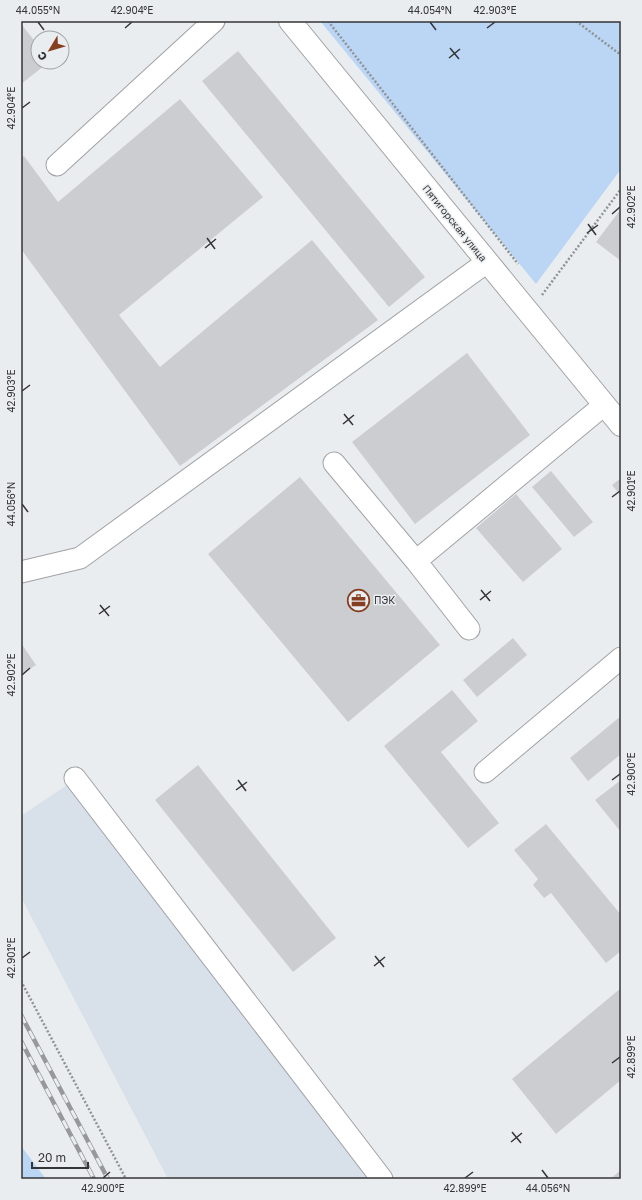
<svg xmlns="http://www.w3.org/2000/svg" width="642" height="1200" font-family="'Golos Text',sans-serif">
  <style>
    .built { fill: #d8e0e9 }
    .green { fill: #bad6f4 }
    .building { fill: #cbcdd0 }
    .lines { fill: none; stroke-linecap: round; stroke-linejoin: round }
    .minor-casing { stroke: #a0a2a5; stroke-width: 23 }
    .major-casing { stroke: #a0a2a5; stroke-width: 24 }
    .path { stroke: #909294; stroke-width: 2.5; stroke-dasharray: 2 2; stroke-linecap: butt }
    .minor { stroke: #fff; stroke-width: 21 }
    .major { stroke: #fff; stroke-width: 22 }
    .rail-casing { stroke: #96989a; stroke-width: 4.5 }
    .rail { stroke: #eaedf0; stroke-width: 3; stroke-dasharray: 9; stroke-linecap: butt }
    .ticks { fill: none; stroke: #343536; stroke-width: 1.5 }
    .labels { text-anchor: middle; stroke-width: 3; stroke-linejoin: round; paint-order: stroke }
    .street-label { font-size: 10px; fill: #343536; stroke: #eaedf0 }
    .poi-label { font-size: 10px; fill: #343536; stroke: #eaedf0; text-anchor: start }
    .neatline { fill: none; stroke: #343536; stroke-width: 1.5 }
    .ticks-label { font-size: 10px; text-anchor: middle; fill: #343536 }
  </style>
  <rect width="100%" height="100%" fill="#eaedf0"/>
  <path class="built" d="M67,785L369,1179H168L21,897V816Z"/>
  <path class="green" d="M320,21H621V169L536,284Z
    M21,1146L46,1179H21Z"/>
  <path class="building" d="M21,24L38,45V62H49L21,84Z
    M238,51L425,277L389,307L202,81Z
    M180,99L263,197L119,315L160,367L312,240L378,320L180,466L21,249V158L24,156L58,202Z
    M621,209V261L596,242Z
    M467,353L530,435L415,524L352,442Z
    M551,471L593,522L574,537L532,487Z
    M300,477L440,645L348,722L208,554Z
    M621,478V496L612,485Z
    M516,494L562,549L523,582L476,528Z
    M513,638L527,655L477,697L463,680Z
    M21,643L36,665L21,675Z
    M452,690L478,721L441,752L499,823L468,848L384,746Z
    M621,716V754L588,781L570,758Z
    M198,765L336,938L293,972L155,800Z
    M621,780V832L595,800Z
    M546,824L621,915V951L606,963L551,893L544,898L533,885L538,879L514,850Z
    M621,988V1080L556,1134L512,1079Z
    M621,1170V1179H610Z"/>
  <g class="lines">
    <defs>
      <path id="minor" d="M57,165L214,21
        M334,463L416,561L469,629
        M416,561L604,405
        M21,572L80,558L487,262
        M485,772L621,658
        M75,778L382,1179"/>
      <path id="major" d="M290,21L621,425"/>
    </defs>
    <use href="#minor" class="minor-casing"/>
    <use href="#major" class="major-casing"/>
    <path class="path" d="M328,21L518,264
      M576,21L621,55
      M542,295L621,189
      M21,981L126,1179"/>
    <use href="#minor" class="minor"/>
    <use href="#major" class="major"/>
    <defs>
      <path id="rail" d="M21,1015L108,1179
        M21,1041L94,1179"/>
    </defs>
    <use href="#rail" class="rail-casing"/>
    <use href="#rail" class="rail"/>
  </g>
  <path class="ticks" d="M38,22L44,30M430,22L436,30M125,28L132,22M487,28L495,22M450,48L459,59M449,58L460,49M22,108L30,102M612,214L620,207M588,224L596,235M587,233L598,225M207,238L215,249M205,248L216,239M22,391L30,385M344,414L353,425M343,424L354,415M612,497L620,491M22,504L28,512M481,590L490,601M480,600L491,591M100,605L109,616M99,614L110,606M22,675L30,668M238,780L246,791M612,780L620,774M236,790L247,782M375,956L384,967M22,958L30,952M374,966L385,957M612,1063L620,1057M512,1132L521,1143M511,1142L522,1133M542,1170L548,1178M103,1178L110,1172M465,1178L473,1172"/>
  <defs>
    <symbol id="office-ring" viewBox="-11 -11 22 22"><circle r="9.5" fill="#eaedf0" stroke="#863e20" stroke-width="1.5"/><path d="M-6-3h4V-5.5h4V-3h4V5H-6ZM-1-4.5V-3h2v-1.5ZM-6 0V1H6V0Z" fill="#863e20"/></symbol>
  </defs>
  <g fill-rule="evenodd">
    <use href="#office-ring" x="346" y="588" width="25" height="25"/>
  </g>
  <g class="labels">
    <g class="street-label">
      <text transform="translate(455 223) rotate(51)" y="4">Пятигорская улица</text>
    </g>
    <g class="poi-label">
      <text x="374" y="604">ПЭК</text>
    </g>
  </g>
  <rect width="642" height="1200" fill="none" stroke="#eaedf0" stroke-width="44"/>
  <g transform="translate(50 50) rotate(232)"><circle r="19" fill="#eaedf0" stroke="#a1a3a6"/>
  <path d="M0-3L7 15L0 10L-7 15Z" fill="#863e20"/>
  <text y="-6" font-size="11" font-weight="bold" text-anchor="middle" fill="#343536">С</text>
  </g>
  <path d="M32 1162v6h56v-6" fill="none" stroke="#343536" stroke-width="2"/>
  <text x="38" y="1162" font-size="12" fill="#343536" stroke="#eaedf0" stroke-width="3" paint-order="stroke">20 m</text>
  <rect x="22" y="22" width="598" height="1156" class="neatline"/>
  <g class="ticks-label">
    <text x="38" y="14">44.055°N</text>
    <text x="132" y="14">42.904°E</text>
    <text x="430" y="14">44.054°N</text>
    <text x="495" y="14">42.903°E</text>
    <text transform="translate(11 108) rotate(-90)" y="4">42.904°E</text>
    <text transform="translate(631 207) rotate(-90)" y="4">42.902°E</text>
    <text transform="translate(11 391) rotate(-90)" y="4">42.903°E</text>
    <text transform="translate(631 491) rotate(-90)" y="4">42.901°E</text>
    <text transform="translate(11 504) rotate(-90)" y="4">44.056°N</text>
    <text transform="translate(11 675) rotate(-90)" y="4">42.902°E</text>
    <text transform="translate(631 774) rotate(-90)" y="4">42.900°E</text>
    <text transform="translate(11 958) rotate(-90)" y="4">42.901°E</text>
    <text transform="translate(631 1057) rotate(-90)" y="4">42.899°E</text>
    <text x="103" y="1192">42.900°E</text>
    <text x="465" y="1192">42.899°E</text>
    <text x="548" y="1192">44.056°N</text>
  </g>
</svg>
